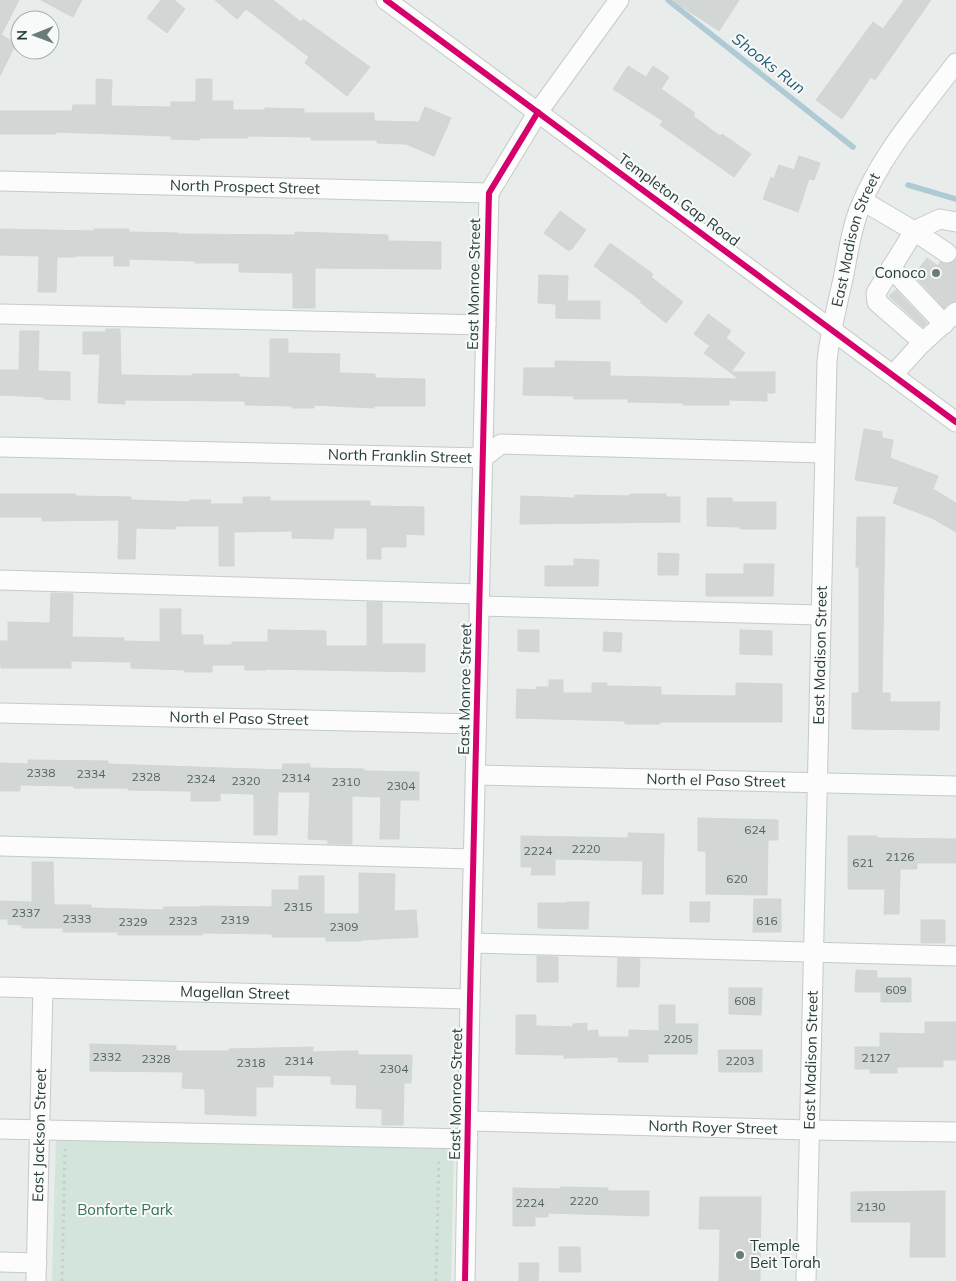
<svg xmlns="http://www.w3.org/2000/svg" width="956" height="1281" font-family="Mulish,sans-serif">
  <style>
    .green { fill: #d3e4da }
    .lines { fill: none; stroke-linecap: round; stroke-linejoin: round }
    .stream { stroke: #aecad5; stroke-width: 5.5 }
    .building { fill: #d2d6d5; stroke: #d1d5d4 }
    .minor-casing { stroke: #c5cac8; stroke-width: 21 }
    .path { stroke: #c7cecd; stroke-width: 3; stroke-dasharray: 2.5 4; stroke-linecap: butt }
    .minor { stroke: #fcfcfc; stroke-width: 19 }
    .cycleway-casing { stroke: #f7faf9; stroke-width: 9 }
    .cycleway { stroke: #d6006c; stroke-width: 6 }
    .poi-dot { fill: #6b7b79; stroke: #f7faf9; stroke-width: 2 }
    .labels { text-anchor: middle; stroke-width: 4; stroke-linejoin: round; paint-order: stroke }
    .number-label { font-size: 12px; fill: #526462 }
    .street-label { font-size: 15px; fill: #273e3c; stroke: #f7faf9 }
    .poi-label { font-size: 15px; fill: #273e3c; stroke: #f7faf9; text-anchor: end }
    .park-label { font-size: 15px; fill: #357156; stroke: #f7faf9 }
    .water-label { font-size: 16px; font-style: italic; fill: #275b75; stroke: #f7faf9 }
  </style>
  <rect width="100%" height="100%" fill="#e8edeb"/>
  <path class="green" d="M56,1137L454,1147L451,1281H52Z"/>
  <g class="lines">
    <path class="stream" d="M668,0L853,147
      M908,185L956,199"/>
  </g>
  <path class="building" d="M0,0H19L1,35L16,43L0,76Z
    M41,0H82L73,17Z
    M161,0H174L185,9L167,33L147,18Z
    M215,0H273L301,22L303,19L370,67L347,96L305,63L309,57L246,9L237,19Z
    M672,0H739L719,31Z
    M904,0H931L875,80L871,77L842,119L816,100L873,22L883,29Z
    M628,66L646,77L653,66L669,77L661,89L695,113L693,116L720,136L722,134L751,154L734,177L660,125L663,121L613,89Z
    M96,79L112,80L111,106L171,107V102H196V79H212V101H233V110H265V108L304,109V113H374V121L419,122L425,107L451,118L434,156L406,144L377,143V140H311V137L248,136V138H200V140L171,139V136L56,132V134H0V111H72L73,105H96Z
    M799,156L820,163L814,180L809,179L798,212L763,199L771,177L774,179L779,165L794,170Z
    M560,211L586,230L571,250L569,248V251L544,233Z
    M0,229L94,231V229H129V232L178,233V234L295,235V232L388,235V241L441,242V269L315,268V308H293V273L239,272V263H195V261L129,259V266H114V256H75V257H57L56,292H38L39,256L0,255Z
    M610,243L653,274L651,277L683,302L666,323L640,302H643L594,266Z
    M927,258L938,266L940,262L947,264L956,260V301L949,303L944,308L914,275Z
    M539,275L568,276L567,301H600V319L556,318V304L538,303Z
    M896,290L927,323L923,327L889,296Z
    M708,314L731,331L726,338L745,353L731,372H775V393H767V401L729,400V405H683V403L628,402V399H574V396L523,395L524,368H555V361L610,362V376L739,379L704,353L710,346L694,334Z
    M106,329H120L121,375L192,376V374H239V377L270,378V339H288V353L340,354L339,373L375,374V378L425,379V406H374V408L314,405V408H292V406L245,405V401L125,400V404L98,403L100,354H83V332H106Z
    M20,331H39L38,371L70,372V400L44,399V397L0,395V370H19Z
    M864,429L882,432V438L893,440L890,458L938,476L933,489L956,503V532L932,518L893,503L899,487L855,480Z
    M0,494H76V496L131,497V500L190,502V500H211L210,504H243V497H270V501H370V506L424,507V535L406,534V547H381V559H367V528H334L333,539L292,538V531L234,532V566H219V526H176V529L136,528L135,559H118L119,520L42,521V517H0Z
    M630,494H666V497H680V522L520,524L521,496L575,498V495L630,496Z
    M707,498H732V502H776V529H740V527L707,526Z
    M857,517H885L882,693H890V702H940L939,730L852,729V693H859V567H856Z
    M658,553L679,554L678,575H658Z
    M574,559L599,560L598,586H545V566H574Z
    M744,564H774L773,596H706V574H744Z
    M51,593L73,594L72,637L124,638V641L160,642V609H181V635H203V645H232V642H268V630L326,631V646H367V602H382V644H425V672L266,669V670H245V665H212V672H185V670L131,668V662L71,661V668H1L0,641H8V622L50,623Z
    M518,630H539V652L518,651Z
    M740,630L772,631V655L740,654Z
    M604,632L622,633L621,652L603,651Z
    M549,680H563V693H592V683H607V686L661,687V695L736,696V683L782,684V722H660V724H625V721L516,718L517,689L536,690V687H549Z
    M28,760L108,761V764L282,770L283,764H310V768L364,769V771L419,772V800H400L399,839H380L381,797L352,796V844H328V840L308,839L310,792H278L277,835H254V794L220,793V801H191V791L128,790V788H74V786L20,785V791H0V763L28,764Z
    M698,818L778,820V840H768L767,895L706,894V851H698Z
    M628,833L664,834L663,894H642L643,861L555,859V875H531L532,867H521V836L628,838Z
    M848,836H877V838L956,839V863H917V869H900L899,914H884L885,889H848Z
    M32,862H53L54,905H91V908L163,910L164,907H201V906L272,907V890H299V876H324V914H359V873L395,874L394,911L416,910L418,937L361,940V941H326V937H272V934L202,933V935H118V932H63V928H22V925L8,924V919H0V901L32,902Z
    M754,899H781V932H753Z
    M567,902H589L588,929L538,928V903H567Z
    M690,902H710L709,922H690Z
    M921,920H945V943H921Z
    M537,956L558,957V982H537Z
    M618,958L640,959L639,987H617Z
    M856,970L877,971V978H911V1002H881V992H855Z
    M729,988H762L761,1015L729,1014Z
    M659,1005H675V1024H698L697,1054H648V1062H618V1057L564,1058V1055L516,1054V1015H536V1026L573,1027V1024L587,1023V1031L598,1030V1037H629V1030L659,1031Z
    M925,1022H956V1060H943V1067H897V1073H870V1069H855V1047H880V1033L925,1034Z
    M90,1044L176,1046V1051H229V1049L313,1047V1052L350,1051H358V1055H412L411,1083H404L403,1125H382V1109L356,1108L357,1085L331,1084V1076L273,1075V1087H256V1116L205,1114V1089L182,1088L183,1072L90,1071Z
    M718,1050H762V1072H719Z
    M560,1187L608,1188V1191H649V1216L548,1213V1217H535V1226H513V1188L560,1189Z
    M945,1191V1257H910L911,1222H851V1192Z
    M700,1197H761L760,1281H719L720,1229H699Z
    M559,1247H580L581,1272H559Z
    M519,1263H539L538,1281H519Z"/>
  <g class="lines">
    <defs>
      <g id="minor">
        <path d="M386,0L956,422"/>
        <path id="s1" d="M0,181L489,193"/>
        <path d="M863,201L914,231L940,219L956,222"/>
        <path d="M891,268L944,324"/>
        <path d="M0,314L486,325"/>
        <path d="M923,342L877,302L876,293L914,231L947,253"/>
        <path d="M893,375L920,345L956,312"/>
        <path id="s2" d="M0,447L483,458L501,444L824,453"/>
        <path d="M0,580L479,594"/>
        <path d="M479,606L820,615"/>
        <path id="s3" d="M0,713L476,724"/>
        <path id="s4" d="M475,775L956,786"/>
        <path d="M0,846L473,859"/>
        <path d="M471,943L956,956"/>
        <path id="s5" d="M0,987L470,999"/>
        <path id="s6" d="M469,1121L809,1130L956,1132"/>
        <path d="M0,1129L468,1139"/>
        <path d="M0,1262L37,1263"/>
        <path id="s7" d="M36,1281L43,988"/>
        <path d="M465,1281L470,999L489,193L538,112L619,0"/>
        <path id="s8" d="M806,1281L827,361C830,333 837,306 843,279C848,255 851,228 861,205C881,154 923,107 956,63"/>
      </g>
    </defs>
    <use href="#minor" class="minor-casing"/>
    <path class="path" d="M62,1281L65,1149
      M436,1281L439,1157"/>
    <use href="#minor" class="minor"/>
    <defs>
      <path id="cycleway" d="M386,0L956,422
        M465,1281L470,999L489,193L538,112"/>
    </defs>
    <use href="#cycleway" class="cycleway-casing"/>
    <use href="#cycleway" class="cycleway"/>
  </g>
  <g class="poi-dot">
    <circle cx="936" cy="273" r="5"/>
    <circle cx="740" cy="1255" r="5"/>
  </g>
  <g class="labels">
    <g class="number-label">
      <text x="41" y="777">2338</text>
      <text x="91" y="778">2334</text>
      <text x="146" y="781">2328</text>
      <text x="296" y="782">2314</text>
      <text x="201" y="783">2324</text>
      <text x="246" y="785">2320</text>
      <text x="346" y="786">2310</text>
      <text x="401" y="790">2304</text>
      <text x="755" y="834">624</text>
      <text x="586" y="853">2220</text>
      <text x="538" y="855">2224</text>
      <text x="900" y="861">2126</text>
      <text x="863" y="867">621</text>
      <text x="737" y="883">620</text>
      <text x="298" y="911">2315</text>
      <text x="26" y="917">2337</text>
      <text x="77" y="923">2333</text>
      <text x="235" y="924">2319</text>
      <text x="183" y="925">2323</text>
      <text x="767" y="925">616</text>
      <text x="133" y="926">2329</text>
      <text x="344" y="931">2309</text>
      <text x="896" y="994">609</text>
      <text x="745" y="1005">608</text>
      <text x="678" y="1043">2205</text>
      <text x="107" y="1061">2332</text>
      <text x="876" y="1062">2127</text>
      <text x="156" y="1063">2328</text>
      <text x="299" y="1065">2314</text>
      <text x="740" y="1065">2203</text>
      <text x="251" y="1067">2318</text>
      <text x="394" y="1073">2304</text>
      <text x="584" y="1205">2220</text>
      <text x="530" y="1207">2224</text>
      <text x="871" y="1211">2130</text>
    </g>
    <g class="street-label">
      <text dy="5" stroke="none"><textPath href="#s1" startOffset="245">North Prospect Street</textPath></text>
      <text transform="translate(679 200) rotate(36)" y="5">Templeton Gap Road</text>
      <text dy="5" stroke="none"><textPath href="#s8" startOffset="1045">East Madison Street</textPath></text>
      <text transform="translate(474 284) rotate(-89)" y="5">East Monroe Street</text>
      <text dy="5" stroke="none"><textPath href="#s2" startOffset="400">North Franklin Street</textPath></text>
      <text dy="5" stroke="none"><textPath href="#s8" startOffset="626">East Madison Street</textPath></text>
      <text transform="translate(465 689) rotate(-89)" y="5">East Monroe Street</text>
      <text dy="5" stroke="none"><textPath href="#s3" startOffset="239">North el Paso Street</textPath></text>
      <text dy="5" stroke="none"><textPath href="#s4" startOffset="241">North el Paso Street</textPath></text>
      <text dy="5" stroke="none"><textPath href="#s5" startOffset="235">Magellan Street</textPath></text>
      <text dy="5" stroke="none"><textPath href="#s8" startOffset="221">East Madison Street</textPath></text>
      <text transform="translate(456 1094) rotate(-89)" y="5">East Monroe Street</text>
      <text dy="5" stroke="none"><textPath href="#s6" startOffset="244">North Royer Street</textPath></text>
      <text dy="5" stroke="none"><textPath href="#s7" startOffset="146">East Jackson Street</textPath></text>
    </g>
    <g class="poi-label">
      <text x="926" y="278">Conoco</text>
      <text x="750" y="1251" text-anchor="start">Temple<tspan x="750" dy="17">Beit Torah</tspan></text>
    </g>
    <g class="park-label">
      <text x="125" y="1215">Bonforte Park</text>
    </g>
    <g class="water-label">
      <text transform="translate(769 63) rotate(38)" y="6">Shooks Run</text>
    </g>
  </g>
  <g transform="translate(35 35) rotate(269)"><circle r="24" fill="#f7faf9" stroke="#a4afad"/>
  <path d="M0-4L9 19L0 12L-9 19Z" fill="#6b7b79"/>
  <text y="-8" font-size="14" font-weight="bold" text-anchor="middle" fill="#273e3c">N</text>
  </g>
</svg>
